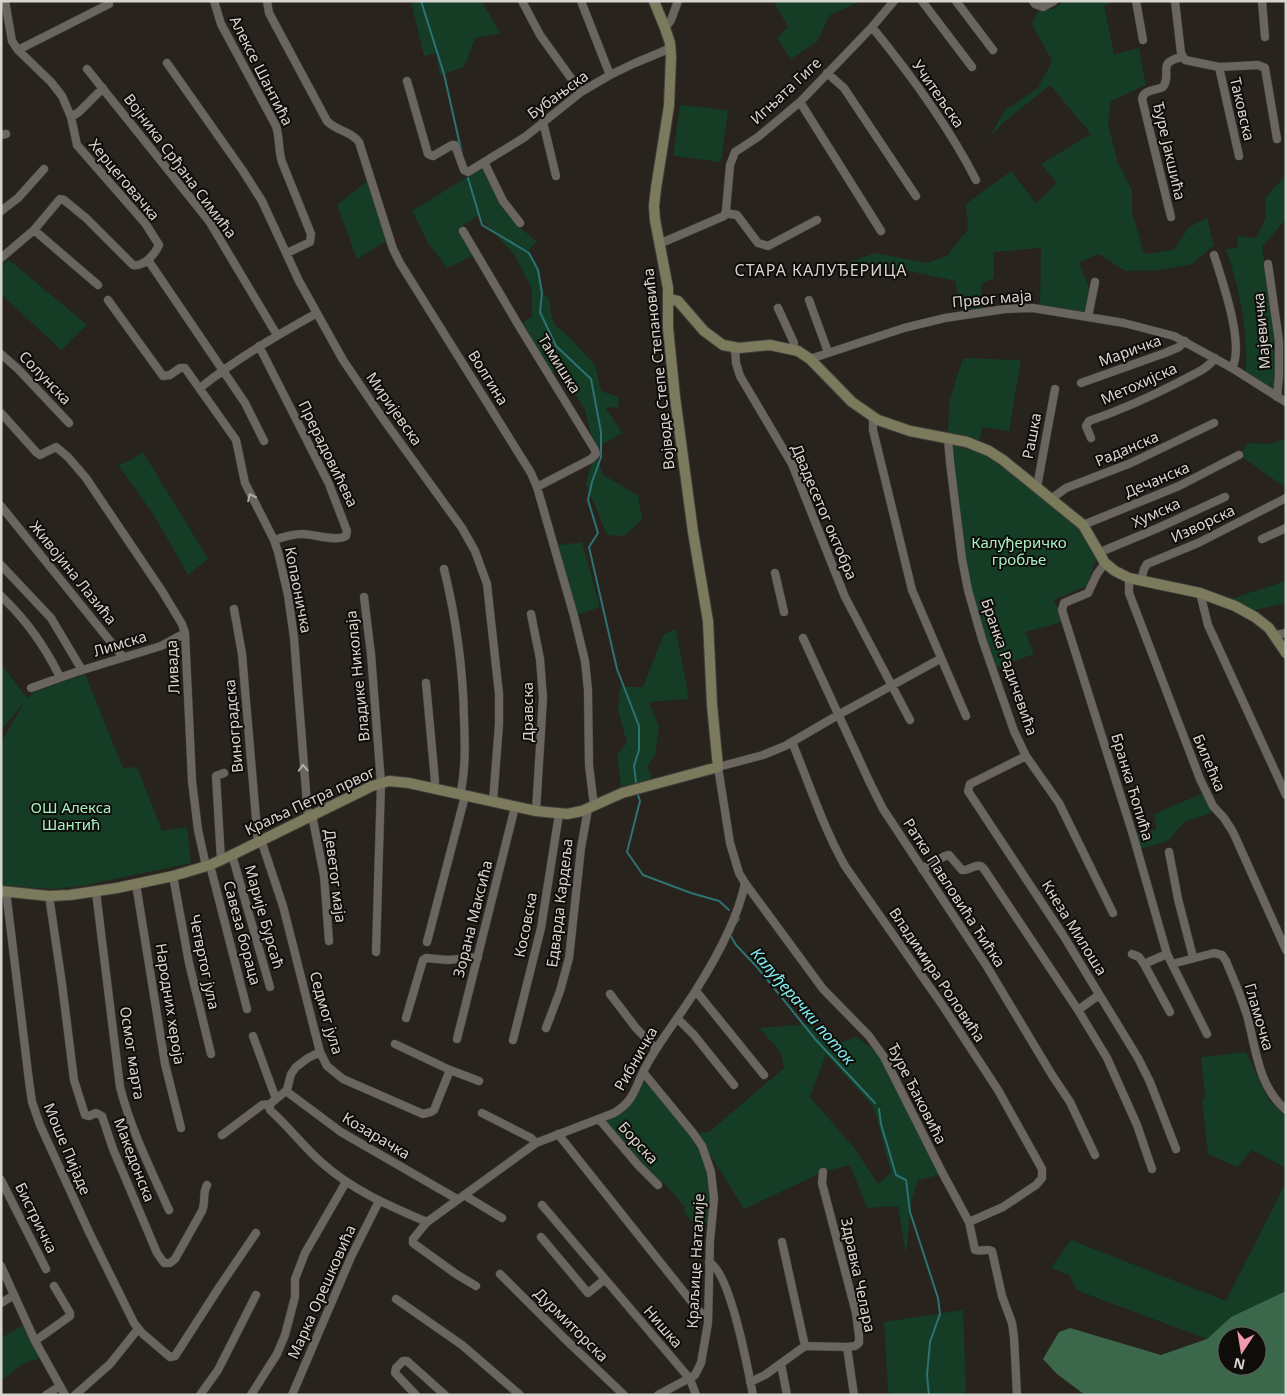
<svg xmlns="http://www.w3.org/2000/svg" width="1287" height="1396" font-family="'Noto Sans',sans-serif">
  <style>
    .green { fill: #153c25; fill-rule: evenodd }
    .forest { fill: #3b684b; fill-rule: evenodd }
    .lines { fill: none; stroke-linecap: round; stroke-linejoin: round }
    .stream { stroke: #2d7274; stroke-width: 2 }
    .street-casing { stroke: #44403c; stroke-width: 9 }
    .secondary-casing { stroke: #44403c; stroke-width: 12 }
    .street { stroke: #6a655e; stroke-width: 8 }
    .secondary { stroke: #7c7a5d; stroke-width: 10 }
    .oneway { stroke: #b2aea9 }
    .labels { text-anchor: middle; stroke-width: 4; stroke-linejoin: round; paint-order: stroke }
    .street-label { font-size: 15px; fill: #d8d5d1; stroke: #0f0d0a }
    .park-label { font-size: 15px; fill: #a7f0bf; stroke: #0f0d0a }
    .neighbourhood-label { font-size: 16px; letter-spacing: 1px; fill: #d8d5d1; stroke: #0f0d0a }
    .water-label { font-size: 16px; font-style: italic; fill: #81ebee; stroke: #0f0d0a }
  </style>
  <rect width="100%" height="100%" fill="#28231d"/>
  <path class="green" d="M411,1H482L500,33L475,38L464,67L440,75L436,53L424,56Z
    M773,1H857V3L830,15L817,42L791,59L777,38L788,27L777,7Z
    M1065,1H1115L1104,6L1114,54L1139,48L1146,85L1111,101L1108,124L1118,163L1132,190V212L1144,254L1174,250L1189,227L1207,218L1214,245L1192,264L1160,270L1125,271L1099,254L1079,262L1092,297L1088,317L1040,309L1041,248L993,252L994,278L981,284L982,312L963,315L955,281L895,268L842,265L875,253L927,263L947,256L968,229L966,204L1011,171L1036,203L1057,183L1041,164L1091,134L1050,85L1003,123L989,138L1005,110L1038,88L1052,61L1032,24L1037,12L1054,8Z
    M680,105L728,110L721,162L673,156Z
    M485,166L518,226L534,239L533,240H537L528,251L540,273L542,293L548,297L554,324L569,337L595,365L601,391L619,397L618,408L605,407L622,433L595,449L603,475L638,495L642,520L624,536L607,535L586,484L595,450L585,410L560,370L549,373L519,326L532,316V289L514,254L482,220L480,214L459,228L472,256L447,268L428,243L412,211Z
    M1286,175V219L1262,247L1279,341L1277,397L1245,376C1250,336 1239,287 1226,249L1238,248L1237,236L1256,238L1266,218L1265,198Z
    M370,179L390,239L357,259L337,205Z
    M8,259L87,325L61,350L1,294V268Z
    M963,358L1021,360L1009,431L983,427L977,446L948,439L949,402Z
    M1286,438V488L1239,455L1248,443L1271,444Z
    M951,444L973,447L999,460L1081,529L1096,560L1087,586L1053,600L1066,621L1025,632L1034,654L993,669L972,606Z
    M143,452L208,559L188,575L154,515L118,465L127,462Z
    M582,542L600,607L574,616L553,546Z
    M1286,581V603L1246,612L1224,601Z
    M676,629L689,699L649,702L659,726L655,755L647,766L654,784L622,793L617,754L627,743L618,710L620,687H643L664,634Z
    M1,664L27,698L34,692L85,674L123,768L137,767L162,831L187,827L191,863L82,886L51,889L1,885V742L24,703L1,730Z
    M1206,792L1217,811L1184,822L1168,841L1137,850L1133,835L1156,830L1154,814Z
    M811,1024L832,1046L856,1037L884,1057L943,1174L918,1180L911,1203L906,1255L898,1206L867,1208L850,1165L823,1172L744,1209L706,1148L711,1172L712,1224L691,1221L684,1212L685,1207L663,1182L659,1184L604,1122L603,1117L621,1108L643,1072L693,1133L709,1132L784,1068L780,1051L759,1028ZM826,1054L874,1108L891,1173L878,1184L855,1149L810,1097Z
    M1246,1052L1268,1099L1286,1117V1168L1252,1150L1237,1167L1208,1154L1202,1100L1205,1096L1201,1057Z
    M1286,1182V1291L1231,1317L1207,1339L1076,1290L1070,1275L1051,1268L1071,1240L1226,1301Z
    M963,1310L966,1395H891L888,1390L884,1322Z
    M27,1323L44,1357L22,1364L1,1381V1338Z"/>
  <path class="forest" d="M1286,1291V1395H1085L1057,1374L1043,1359L1059,1332L1070,1328L1161,1355L1207,1339L1231,1317ZM1227,1336H1257V1366H1227Z"/>
  <g class="lines">
    <path class="stream" d="M421,1L444,74L462,154
      M468,178L482,225L529,253L538,270L542,293L540,312L556,346L591,379L601,432V457L592,482L588,500L598,533L589,547L617,669L639,726V750L634,766L636,782
      M638,795L640,801L627,852L643,875L691,893L719,901L729,910
      M734,926L739,919L738,918
      M730,935L736,945L757,967L816,1040L875,1103
      M879,1109L881,1124L896,1175L906,1180L910,1212L938,1298L940,1314L930,1342L927,1375L929,1395"/>
    <defs>
      <path id="street" d="M214,1L221,24L276,126C280,138 278,150 282,162L311,234L310,242L287,253
        M267,1L269,13L327,121C336,131 351,131 359,142L393,249L400,263L531,473L537,487L574,616L585,661L588,690L589,765L594,806
        M522,1L540,35L581,92
        M581,1L610,75
        M922,1L972,67
        M956,1L993,50
        M1033,1L1035,4L1043,7L1054,1
        M1136,1L1143,40
        M1175,1L1181,53L1185,60L1219,67L1258,65L1265,68L1277,139
        M1262,1L1265,37
        M872,27C911,75 948,125 976,180
        M665,28L671,20L678,1
        M18,50L109,4
        M167,63L243,171L262,201L299,281L343,360L381,416L462,528L475,551L487,584L499,694V724L493,802
        M1219,67L1239,156
        M87,69L209,221L277,335
        M827,73L844,88L916,196
        M407,81L428,154L433,156L452,145H455L464,170L468,172L525,137L581,92L610,75L635,63L671,48
        M800,102L881,231
        M71,117L79,112L103,88
        M543,122L556,176
        M1,135L6,134
        M484,162L503,201L520,223
        M1,211L18,198L44,169
        M726,213L737,215L758,243L768,246L817,220
        M1171,217L1142,99C1144,89 1155,91 1163,87C1173,73 1155,63 1182,57
        M34,230L98,285
        M463,231L519,326L595,450L596,454L591,459L537,487
        M659,244L724,216L726,211L730,165L735,152L758,137L800,102L872,27L894,1
        M1214,255C1222,280 1245,345 1232,368
        M1,258L34,230L60,199L64,200L86,218L133,265C144,267 155,254 159,245L145,223L77,145L71,117L62,96L51,82L18,50L12,41L5,1
        M148,260L245,403L264,441
        M1268,264L1279,341V376L1277,397
        M108,300L163,376L170,375L180,368H185L236,440L245,483L274,540L278,552L288,595L294,638L308,817
        M809,300L828,352
        M778,308L794,343L792,349
        M1088,317L1095,282
        M259,346L329,484L347,531L346,536C337,542 314,534 302,534C292,534 283,537 274,540
        M735,348L736,363L740,376L792,464L845,597L910,720
        M1,354L18,369L69,423
        M810,359L904,328L945,318L1005,309L1033,308L1124,323L1174,336L1232,368L1286,402
        M1081,383L1165,353L1179,347L1185,341
        M200,388C236,359 276,336 317,313
        M1,413L36,452L40,455L56,447L68,457L86,478L162,591L182,624L185,633L192,781L198,830L206,866
        M873,416V430L912,590L966,716
        M1091,438L1086,426L1089,421C1121,410 1150,397 1179,382C1191,375 1207,370 1215,358
        M948,439L950,462L962,559L968,590L982,639L1014,731L1026,756L1059,803L1113,913
        M1037,487L1055,389
        M1051,499L1066,488L1131,463L1214,423
        M1,506L123,657
        M1083,525L1179,486L1239,455
        M1262,539L1286,528
        M1098,553L1158,528L1225,497
        M1105,563L1097,574L1088,593L1064,603L1062,610L1133,835L1167,954L1207,1034
        M1,565L51,618L82,670
        M444,569C456,618 463,667 464,718C465,744 466,769 460,795
        M775,573L784,612
        M1129,578V593L1200,779L1213,806L1224,818L1233,832L1286,950
        M1141,581L1144,569L1147,564L1198,543L1286,498
        M1200,593L1208,625L1286,795
        M1,596C27,621 44,645 60,677
        M364,597L371,654L381,783L376,952
        M234,609L242,654L258,842
        M531,614L540,659L543,698L536,811
        M1275,635L1286,633
        M803,638L870,783L883,809L986,965L1052,1075L1070,1102L1095,1155
        M940,659L838,715L785,746L763,755L718,767L730,843L739,873L745,883L823,989L869,1036L884,1057L943,1174L969,1222L975,1250C981,1252 988,1248 992,1251L1002,1296L1012,1323L1014,1337L1017,1395
        M426,683L435,781L434,789
        M31,688L76,672L161,646L185,633
        M792,742C809,783 823,827 845,866L943,1006L998,1090L1042,1169V1178L1036,1185L1003,1207L969,1222
        M1026,756L970,784L968,791L1063,935L1138,1058L1150,1082L1176,1149
        M312,815L324,876L329,941
        M261,840L283,906L320,1052L327,1066L343,1079L423,1114L431,1112L434,1110L450,1070
        M1169,852L1178,899L1193,957
        M232,855L270,987
        M221,860L216,776L224,773
        M210,865L247,1009
        M922,869L945,856L949,855L962,870C969,871 974,864 981,866L984,869L1078,1010L1107,1058L1137,1125L1152,1169
        M173,876L189,963L211,1054
        M136,884L165,1064L181,1128
        M6,891L29,1081L32,1102L40,1125L89,1232L134,1323L142,1333L170,1357L175,1356L220,1286L256,1233
        M96,892L120,1087C131,1130 151,1170 169,1210
        M49,896L62,984L74,1080L85,1115L89,1116L96,1113L102,1116L113,1149L157,1253L164,1263H170L175,1259L202,1211C206,1202 202,1194 207,1185
        M427,942L465,796
        M1132,954L1139,957L1144,964L1170,1012
        M1144,964L1167,954
        M1172,964L1214,953L1222,955L1226,961C1234,979 1241,997 1247,1015C1256,1049 1258,1086 1286,1110
        M696,991L764,1075
        M610,994L636,1028L656,1049
        M1078,1010L1099,995
        M406,1018L423,960L426,958L448,960L478,957
        M677,1018L694,1035L734,1085
        M546,1028L560,991L569,958L581,848L588,809
        M253,1036L276,1099
        M457,1039L515,807
        M513,1040L541,928L559,814
        M395,1044L450,1070L479,1081
        M643,1072L693,1133L702,1146L711,1172L714,1199L710,1241L708,1323L701,1363L695,1375L658,1395
        M286,1091L341,1132L457,1199
        M270,1104V1110C288,1126 303,1146 321,1162C352,1190 389,1206 427,1222L536,1143L614,1113C634,1101 634,1090 644,1070C647,1064 651,1057 655,1051C668,1030 683,1011 696,990C715,960 738,918 745,883
        M270,1104L287,1090L291,1074L296,1067L308,1058L320,1052
        M482,1113L531,1138L536,1143
        M599,1119L638,1165L658,1185
        M558,1134L699,1311L704,1315H708
        M222,1135L262,1105L270,1104
        M1,1180L46,1269
        M464,1195L502,1218
        M542,1205L690,1379L696,1395
        M427,1222L413,1239V1243L456,1274L476,1286
        M541,1237L588,1293L604,1280
        M782,1242L805,1346
        M709,1262C730,1272 748,1369 753,1395
        M1,1266L35,1341L65,1395
        M500,1274L565,1339L624,1395
        M396,1299L462,1345L520,1395
        M1,1303L14,1295
        M35,1341L70,1316V1313L54,1286
        M847,1347L854,1395
        M781,1364L787,1395
        M750,1382L765,1375L805,1346L847,1347L855,1346L859,1343V1336L856,1313L822,1183L823,1172
        M46,1395L60,1386
        M75,1395L110,1364L138,1329
        M200,1395L218,1370L256,1295
        M251,1395L277,1354L285,1335L295,1297V1279L305,1253L346,1182
        M292,1395L351,1257L379,1201
        M416,1395L395,1373L396,1368L403,1361H407L445,1395"/>
      <path id="secondary" d="M669,299L678,301L704,331L723,345L739,348L770,345L798,351L810,359L852,402L878,420L910,431L967,442L989,451L1003,460L1083,525L1105,563L1115,571L1129,578L1200,593L1235,606L1255,617L1269,628L1286,653
        M1,891L49,896L70,895L117,888L173,876L210,865L232,855L372,786L389,781L409,783L536,811L567,814L582,811L622,793L718,767L712,705L708,621L693,532L675,397L668,328V288L655,220L654,206L656,188L669,106L671,57L670,43L665,28L654,1"/>
    </defs>
    <use href="#street" class="street-casing"/>
    <use href="#secondary" class="secondary-casing"/>
    <use href="#street" class="street"/>
    <use href="#secondary" class="secondary"/>
  </g>
  <defs><path id="oneway-chevron" d="M-2-3.5L2.5 0L-2 3.5" fill="none" stroke-width="1.6" stroke-linecap="round" stroke-linejoin="round" transform="scale(1.25)"/></defs>
  <g class="oneway">
    <use href="#oneway-chevron" transform="translate(251 497) rotate(-116)"/>
    <use href="#oneway-chevron" transform="translate(303 768) rotate(-94)"/>
  </g>
  <g class="labels">
    <g class="street-label">
      <text transform="translate(261 71) rotate(63)" y="5">Алексе Шантића</text>
      <text transform="translate(786 91) rotate(-43)" y="5">Игњата Гиге</text>
      <text transform="translate(938 94) rotate(55)" y="5">Учитељска</text>
      <text transform="translate(558 95) rotate(-36)" y="5">Бубањска</text>
      <text transform="translate(1242 109) rotate(77)" y="5">Таковска</text>
      <text transform="translate(1169 151) rotate(77)" y="5">Ђуре Јакшића</text>
      <text transform="translate(180 166) rotate(53)" y="5">Војника Срђана Симића</text>
      <text transform="translate(124 180) rotate(50)" y="5">Херцеговачка</text>
      <text transform="translate(992 299) rotate(-5)" y="5">Првог маја</text>
      <text transform="translate(1262 331) rotate(-95)" y="5">Мајевичка</text>
      <text transform="translate(1130 351) rotate(-20)" y="5">Маричка</text>
      <text transform="translate(559 364) rotate(58)" y="5">Тамишка</text>
      <text transform="translate(659 369) rotate(-96)" y="5">Војводе Степе Степановића</text>
      <text transform="translate(45 378) rotate(46)" y="5">Солунска</text>
      <text transform="translate(488 378) rotate(58)" y="5">Волгина</text>
      <text transform="translate(1139 384) rotate(-24)" y="5">Метохијска</text>
      <text transform="translate(394 409) rotate(55)" y="5">Миријевска</text>
      <text transform="translate(1032 436) rotate(-79)" y="5">Рашка</text>
      <text transform="translate(1127 449) rotate(-23)" y="5">Раданска</text>
      <text transform="translate(328 454) rotate(64)" y="5">Прерадовићева</text>
      <text transform="translate(1157 480) rotate(-23)" y="5">Дечанска</text>
      <text transform="translate(824 512) rotate(67)" y="5">Двадесетог октобра</text>
      <text transform="translate(1156 513) rotate(-24)" y="5">Хумска</text>
      <text transform="translate(1203 524) rotate(-25)" y="5">Изворска</text>
      <text transform="translate(73 573) rotate(51)" y="5">Живојина Лазића</text>
      <text transform="translate(298 590) rotate(79)" y="5">Копаоничка</text>
      <text transform="translate(120 644) rotate(-17)" y="5">Лимска</text>
      <text transform="translate(173 667) rotate(-93)" y="5">Ливада</text>
      <text transform="translate(1009 667) rotate(71)" y="5">Бранка Радичевића</text>
      <text transform="translate(358 676) rotate(-96)" y="5">Владике Николаја</text>
      <text transform="translate(528 712) rotate(-90)" y="5">Дравска</text>
      <text transform="translate(234 726) rotate(-95)" y="5">Виноградска</text>
      <text transform="translate(1209 763) rotate(67)" y="5">Билећка</text>
      <text transform="translate(1132 787) rotate(73)" y="5">Бранка Ћопића</text>
      <text transform="translate(310 801) rotate(-25)" y="5">Краља Петра првог</text>
      <text transform="translate(335 876) rotate(83)" y="5">Деветог маја</text>
      <text transform="translate(954 893) rotate(57)" y="5">Ратка Павловића Ћићка</text>
      <text transform="translate(560 903) rotate(-83)" y="5">Едварда Кардеља</text>
      <text transform="translate(264 917) rotate(74)" y="5">Марије Бурсаћ</text>
      <text transform="translate(473 919) rotate(-76)" y="5">Зорана Максића</text>
      <text transform="translate(526 925) rotate(-79)" y="5">Косовска</text>
      <text transform="translate(1074 928) rotate(58)" y="5">Кнеза Милоша</text>
      <text transform="translate(242 933) rotate(75)" y="5">Савеза бораца</text>
      <text transform="translate(204 962) rotate(78)" y="5">Четвртог јула</text>
      <text transform="translate(937 975) rotate(56)" y="5">Владимира Роловића</text>
      <text transform="translate(170 1004) rotate(81)" y="5">Народних хероја</text>
      <text transform="translate(326 1013) rotate(74)" y="5">Седмог јула</text>
      <text transform="translate(1259 1017) rotate(74)" y="5">Гламочка</text>
      <text transform="translate(132 1053) rotate(81)" y="5">Осмог марта</text>
      <text transform="translate(636 1059) rotate(-60)" y="5">Рибничка</text>
      <text transform="translate(917 1094) rotate(63)" y="5">Ђуре Ђаковића</text>
      <text transform="translate(376 1136) rotate(31)" y="5">Козарачка</text>
      <text transform="translate(638 1143) rotate(48)" y="5">Борска</text>
      <text transform="translate(67 1149) rotate(67)" y="5">Моше Пијаде</text>
      <text transform="translate(134 1160) rotate(69)" y="5">Македонска</text>
      <text transform="translate(36 1218) rotate(64)" y="5">Бистричка</text>
      <text transform="translate(696 1261) rotate(-87)" y="5">Краљице Наталије</text>
      <text transform="translate(858 1275) rotate(78)" y="5">Здравка Челара</text>
      <text transform="translate(322 1292) rotate(-66)" y="5">Марка Орешковића</text>
      <text transform="translate(571 1325) rotate(45)" y="5">Дурмиторска</text>
      <text transform="translate(663 1327) rotate(49)" y="5">Нишка</text>
    </g>
    <g class="park-label">
      <text x="1019" y="548">Калуђеричко<tspan x="1019" dy="17">гробље</tspan></text>
      <text x="71" y="813">ОШ Алекса<tspan x="71" dy="17">Шантић</tspan></text>
    </g>
    <g class="neighbourhood-label">
      <text x="821" y="276">СТАРА КАЛУЂЕРИЦА</text>
    </g>
    <g class="water-label">
      <text transform="translate(803 1006) rotate(49)" y="6">Калуђерачки поток</text>
    </g>
  </g>
  <rect width="1287" height="1396" fill="none" stroke="#d8d5d1" stroke-width="5"/>
  <g transform="translate(1242 1351) rotate(192)"><circle r="24" fill="#0f0d0a" stroke="#5f5d5a"/>
  <path d="M0-4L9 19L0 12L-9 19Z" fill="#f29aad"/>
  <text y="-8" font-size="14" font-weight="bold" text-anchor="middle" fill="#d8d5d1">N</text>
  </g>
</svg>
